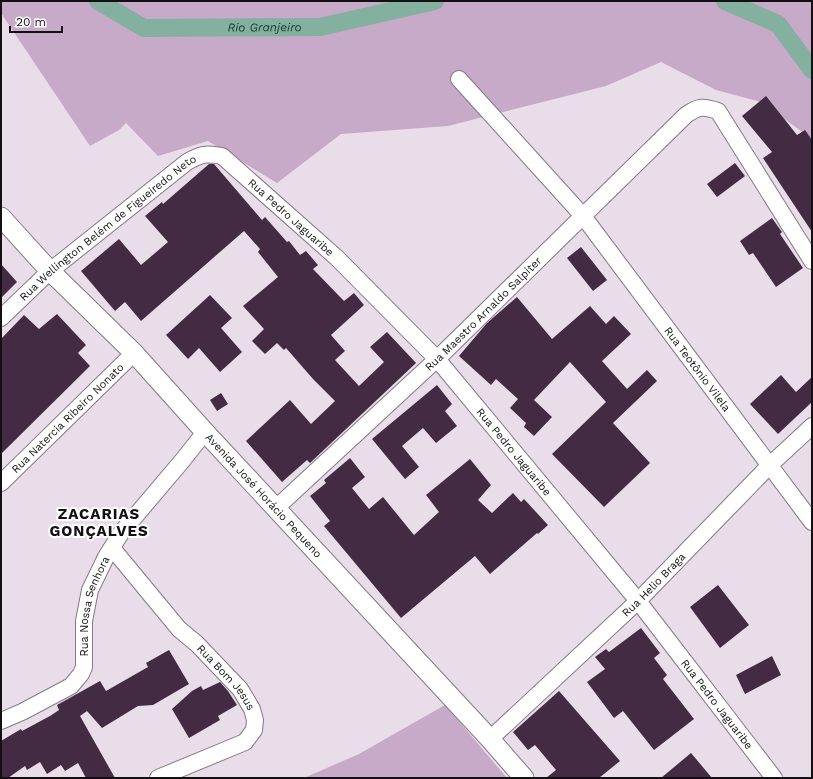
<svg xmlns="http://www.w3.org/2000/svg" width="813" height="779" font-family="'Work Sans',sans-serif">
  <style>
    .forest { fill: #c7a9c8 }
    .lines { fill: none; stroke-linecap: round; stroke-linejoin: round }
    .canal { stroke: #83b09f; stroke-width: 18 }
    .building { fill: #432b44 }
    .minor-casing { stroke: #837883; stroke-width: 18 }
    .tertiary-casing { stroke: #837883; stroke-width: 21 }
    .minor { stroke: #fff; stroke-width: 16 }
    .tertiary { stroke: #fff; stroke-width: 19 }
    .labels { text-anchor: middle; stroke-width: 4; stroke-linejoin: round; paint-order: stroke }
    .street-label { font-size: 11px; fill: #130f13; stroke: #fff }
    .water-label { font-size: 12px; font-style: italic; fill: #133c2f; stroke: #fff }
    .district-label { font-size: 15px; font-weight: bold; letter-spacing: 1px; fill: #130f13; stroke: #fff }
  </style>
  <rect width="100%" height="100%" fill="#eaddea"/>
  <path class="forest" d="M1,1H812V139L761,102L716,90L661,62L606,86L448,126L341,134L277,183L208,141L158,156L126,123L119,130L90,146L1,13Z
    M445,705L507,778H304L359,754Z"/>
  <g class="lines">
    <g class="canal">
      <path id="s1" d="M98,1L144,28L320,27L435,1"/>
      <path d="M725,1L778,24L812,70"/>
    </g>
  </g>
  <path class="building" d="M766,96L797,135L805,130L812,140V232L763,158L772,152L742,116Z
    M735,163L745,176L717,197L707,184Z
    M209,164H214L262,220L265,217L287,242L289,241L300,255L306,251L318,265L313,269L344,301L354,293L364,305L331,335L345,351L335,360L359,386L384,362L370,347L387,332L416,363L310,463L307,460L282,482L246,441L290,400L311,424L335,401L313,379L286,348L284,350L277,343L265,354L252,341L264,329L243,306L278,277L258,252L260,249L244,231L141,321L125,302L115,311L81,271L119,239L141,265L168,242L145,216L162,202L163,204Z
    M772,218L782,232L780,234L803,268L776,287L753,253L749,255L740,241Z
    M581,247L607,280L593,291L567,258Z
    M1,264L17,282L1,298Z
    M210,295L232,318L221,328L242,352L220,372L199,348L188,359L166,335Z
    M517,297L552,339L590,306L606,324L614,316L631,334L602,361L627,389L647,370L657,381L613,423L650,463L604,507L552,454L606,402L570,362L534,400L552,417L534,436L524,427L526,423L510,408L518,399L496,379L491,385L459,356L487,323Z
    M57,314L86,345L78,353L90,366L1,454V339L24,315L39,329Z
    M781,375L796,392L812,377V402L778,434L750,404Z
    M437,385L452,404L445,411L457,426L436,443L423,428L402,446L419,467L405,479L372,439Z
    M221,393L228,404L217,411L210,400Z
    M350,458L365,477L352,488L369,509L383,497L414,535L439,512L426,495L470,459L491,485L478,500L492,513L513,493L521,502L524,499L548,525L538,534L537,533L490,574L475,556L401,618L324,526L330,521L310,496L326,483L324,480Z
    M718,585L749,625L720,648L690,607Z
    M641,628L660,653L654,658L667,675L663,679L694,719L654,750L623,711L614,718L587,682L605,669L595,657L606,649L609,652Z
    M169,650L189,684L153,705L138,706L102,728L87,711L80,716L115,778H86L78,763L65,771L61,765L47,774L40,762L27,770L25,766L8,778H1V741L21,729L22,731L50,716L59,710L57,705L100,681L106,691L148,667L146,663Z
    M772,656L781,675L745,694L736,675Z
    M220,682L228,691L237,705L218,716L220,720L189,738L172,709L192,691L201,686L203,690Z
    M559,691L620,761L599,778H546L556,770L535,745L528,750L513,732Z
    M691,753L712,778H661Z"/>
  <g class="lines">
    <defs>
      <g id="minor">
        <path id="s2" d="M459,79L583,216L812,522"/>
        <path id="s3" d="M1,318L50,271L187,162C201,154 206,153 222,156L337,258L437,359L638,601L774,778"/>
        <path id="s4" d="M1,483L134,353"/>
        <path id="s5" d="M276,508L437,359L686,115C699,106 703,106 718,111L812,261"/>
        <path id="s6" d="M112,548L179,629L197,644L240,689L252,709L255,720L254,730L245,742L158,778"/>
        <path id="s7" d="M1,721L22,712L71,686L81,674L84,667V621L90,590L106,557L121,533L182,461L205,432"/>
        <path id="s8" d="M490,739L638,601L770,465L812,426"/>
      </g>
      <g id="tertiary">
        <path id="s9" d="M1,217L50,271L134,353L205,432L490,739L524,778"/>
      </g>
    </defs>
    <use href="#minor" class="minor-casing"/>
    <use href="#tertiary" class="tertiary-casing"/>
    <use href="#minor" class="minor"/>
    <use href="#tertiary" class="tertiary"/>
  </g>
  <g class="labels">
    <g class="street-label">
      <text dy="4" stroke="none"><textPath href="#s3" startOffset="372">Rua Pedro Jaguaribe</textPath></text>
      <text dy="4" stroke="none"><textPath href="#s3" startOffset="140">Rua Wellington Belém de Figueiredo Neto</textPath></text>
      <text dy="4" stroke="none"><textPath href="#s5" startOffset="284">Rua Maestro Arnaldo Salpiter</textPath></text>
      <text dy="4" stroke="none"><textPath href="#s2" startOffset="376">Rua Teotônio Vilela</textPath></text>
      <text dy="4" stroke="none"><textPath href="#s4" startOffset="93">Rua Natercia Ribeiro Nonato</textPath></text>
      <text dy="4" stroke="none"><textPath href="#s3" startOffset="696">Rua Pedro Jaguaribe</textPath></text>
      <text dy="4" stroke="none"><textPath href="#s9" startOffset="383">Avenida José Horácio Pequeno</textPath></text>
      <text dy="4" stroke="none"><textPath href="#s8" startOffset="225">Rua Helio Braga</textPath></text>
      <text dy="4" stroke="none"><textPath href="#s7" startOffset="164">Rua Nossa Senhora</textPath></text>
      <text dy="4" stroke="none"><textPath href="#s6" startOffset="173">Rua Bom Jesus</textPath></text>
      <text dy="4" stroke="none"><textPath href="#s3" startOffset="1020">Rua Pedro Jaguaribe</textPath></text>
    </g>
    <g class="water-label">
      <text dy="4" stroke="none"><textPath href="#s1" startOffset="174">Rio Granjeiro</textPath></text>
    </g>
    <g class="district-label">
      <text x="99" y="519">ZACARIAS<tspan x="99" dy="17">GONÇALVES</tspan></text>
    </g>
  </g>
  <rect width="813" height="779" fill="none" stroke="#130f13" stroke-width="4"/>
  <path d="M10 26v6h52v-6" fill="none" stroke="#130f13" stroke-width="2"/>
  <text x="16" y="26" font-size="12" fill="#130f13" stroke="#ffffff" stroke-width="3" paint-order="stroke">20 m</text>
</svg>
